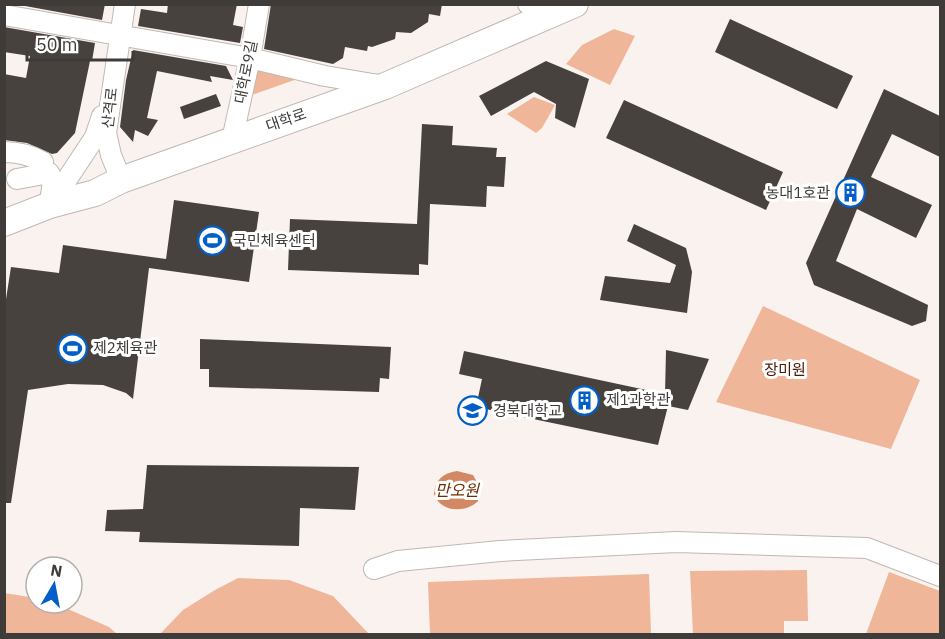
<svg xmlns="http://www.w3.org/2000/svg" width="945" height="639" font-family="'IBM Plex Sans','Noto Sans KR',sans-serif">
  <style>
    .green { fill: #efb69a }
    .water { fill: #d28863 }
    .building { fill: #48423f }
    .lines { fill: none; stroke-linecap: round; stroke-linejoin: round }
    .minor-casing { stroke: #bfb8b4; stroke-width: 22 }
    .major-casing { stroke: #bfb8b4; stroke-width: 28 }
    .minor { stroke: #fff; stroke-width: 20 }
    .major { stroke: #fff; stroke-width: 26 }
    .labels { text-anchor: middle; stroke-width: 6; stroke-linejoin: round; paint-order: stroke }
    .street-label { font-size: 15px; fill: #3e3b39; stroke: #fff }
    .poi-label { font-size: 15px; fill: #3e3b39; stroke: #fff; text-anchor: start }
    .park-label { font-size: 15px; fill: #481900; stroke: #fff }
    .water-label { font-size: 16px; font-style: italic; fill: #6e2c00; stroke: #fff }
  </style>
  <rect width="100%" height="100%" fill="#faf2ee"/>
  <path class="green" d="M614,29L635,36L610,85L566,64L582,45Z
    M265,65L303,77L249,96L255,71Z
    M534,97L555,105L542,128L536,133L507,114Z
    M763,306L920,380L891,449L716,402Z
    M807,570L808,621H784V634H693L690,571Z
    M889,572L940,591V634H866Z
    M649,574L651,634H430L428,582Z
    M238,578L289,580L333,596L369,634H160L183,610L215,590Z
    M4,593L36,598V603H54L109,627L117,634H5Z"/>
  <path class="water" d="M457,471L473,475L479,486L478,501C465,514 440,512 434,494C435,480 443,473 457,471Z"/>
  <path class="building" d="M14,4H105L102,20Z
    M168,4H237L233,25L243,27L240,43L138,26L141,9L167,13Z
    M271,4H442L440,16L429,14L428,22L411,33L396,32L395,39L372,47L368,46L367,51L345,47L343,58L333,64L264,49Z
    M730,19L853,76L837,109L715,52Z
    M4,27L95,43L92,61H90L75,133L57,153L52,154L27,143L4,140V74L26,78L30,56L4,52Z
    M133,50L226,66L233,80L210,76L212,82L157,71L147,118L158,120L148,136L135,130L133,142L120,127L126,80Z
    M546,61L589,79L575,128L555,118L556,104L534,92L491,116L479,96Z
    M884,89L940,116V157L892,134L871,177L932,205L916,238L857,209L836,261L928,305L926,321L912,326L814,285L806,263Z
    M216,94L221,106L184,119L180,107Z
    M624,100L783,172L766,210L606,138Z
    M422,124L453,126L452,145L497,148L496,157H506L504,187L487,186L486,207L430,204L428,265L419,264V275L288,270L290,219L417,224Z
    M174,200L259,212L249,282L149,268L133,399L126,393L103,385L68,384L28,390L11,503H4V312L11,267L59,273L63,245L166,259Z
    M634,224L686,248L692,272L687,313L600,300L605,276L670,283L676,265L627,241Z
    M200,339L391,347L389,379L380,378L379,392L209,387V369H200Z
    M666,350L709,359L688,410L668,406L658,445L476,407L482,379L459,374L464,351L665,394Z
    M147,465L359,467L355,510L300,508L299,546L139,542L140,532L105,531L107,510L143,509Z"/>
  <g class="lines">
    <defs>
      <path id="minor" d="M528,4L564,9
        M4,15L250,58L325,76L385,86
        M232,140L250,58L259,4
        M4,152C19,152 31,155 43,162
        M17,179L49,173L53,180L50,203
        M121,180L111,155L106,133L125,4
        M50,205L95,137L102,116
        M374,569L398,561L500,551L676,542L867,548L940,576"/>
      <path id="major" d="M4,223L50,205L95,193L121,180L385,86L575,4"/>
    </defs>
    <use href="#minor" class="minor-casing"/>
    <use href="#major" class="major-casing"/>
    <use href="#minor" class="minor"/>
    <use href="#major" class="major"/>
  </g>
  <defs>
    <symbol id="building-ring" viewBox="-11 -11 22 22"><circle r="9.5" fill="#fff" stroke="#035fc8" stroke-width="1.5"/><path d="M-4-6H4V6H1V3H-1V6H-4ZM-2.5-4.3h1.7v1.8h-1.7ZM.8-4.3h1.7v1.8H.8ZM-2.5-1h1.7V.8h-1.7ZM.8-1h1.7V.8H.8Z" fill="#035fc8"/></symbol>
    <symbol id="stadium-ring" viewBox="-11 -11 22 22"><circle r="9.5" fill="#fff" stroke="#035fc8" stroke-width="1.5"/><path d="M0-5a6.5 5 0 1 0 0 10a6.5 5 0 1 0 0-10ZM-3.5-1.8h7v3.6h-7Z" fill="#035fc8"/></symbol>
    <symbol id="university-ring" viewBox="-11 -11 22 22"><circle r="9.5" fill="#fff" stroke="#035fc8" stroke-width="1.5"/><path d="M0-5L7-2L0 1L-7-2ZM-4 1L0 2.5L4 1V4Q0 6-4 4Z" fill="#035fc8"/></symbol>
  </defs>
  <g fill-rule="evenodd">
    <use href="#building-ring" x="834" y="176" width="33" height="33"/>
    <use href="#stadium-ring" x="196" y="224" width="33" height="33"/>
    <use href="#stadium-ring" x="56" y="332" width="33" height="33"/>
    <use href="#building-ring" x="568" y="384" width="33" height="33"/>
    <use href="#university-ring" x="456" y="394" width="33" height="33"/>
  </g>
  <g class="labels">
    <g class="street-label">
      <text transform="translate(246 72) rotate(-79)" y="5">대학로9길</text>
      <text transform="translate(110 108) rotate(-84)" y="5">산격로</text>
      <text transform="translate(286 120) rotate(-19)" y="5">대학로</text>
    </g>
    <g class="poi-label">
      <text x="830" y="198" text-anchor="end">농대1호관</text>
      <text x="233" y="246">국민체육센터</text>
      <text x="93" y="353">제2체육관</text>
      <text x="606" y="405">제1과학관</text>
      <text x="493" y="416">경북대학교</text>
    </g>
    <g class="park-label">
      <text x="785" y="375">장미원</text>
    </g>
    <g class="water-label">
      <text x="457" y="496">만오원</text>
    </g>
  </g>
  <rect width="945" height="639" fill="none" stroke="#3e3b39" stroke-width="12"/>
  <g transform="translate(54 585) rotate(10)"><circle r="28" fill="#ffffff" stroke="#b2b1b0" stroke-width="1.5"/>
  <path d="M0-4.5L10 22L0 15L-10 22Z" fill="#035fc8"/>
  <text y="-9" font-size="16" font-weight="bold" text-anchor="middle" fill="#3e3b39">N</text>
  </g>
  <path d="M27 51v9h106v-9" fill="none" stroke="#3e3b39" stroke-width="3"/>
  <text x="36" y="51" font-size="18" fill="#3e3b39" stroke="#ffffff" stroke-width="4.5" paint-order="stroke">50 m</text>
</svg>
